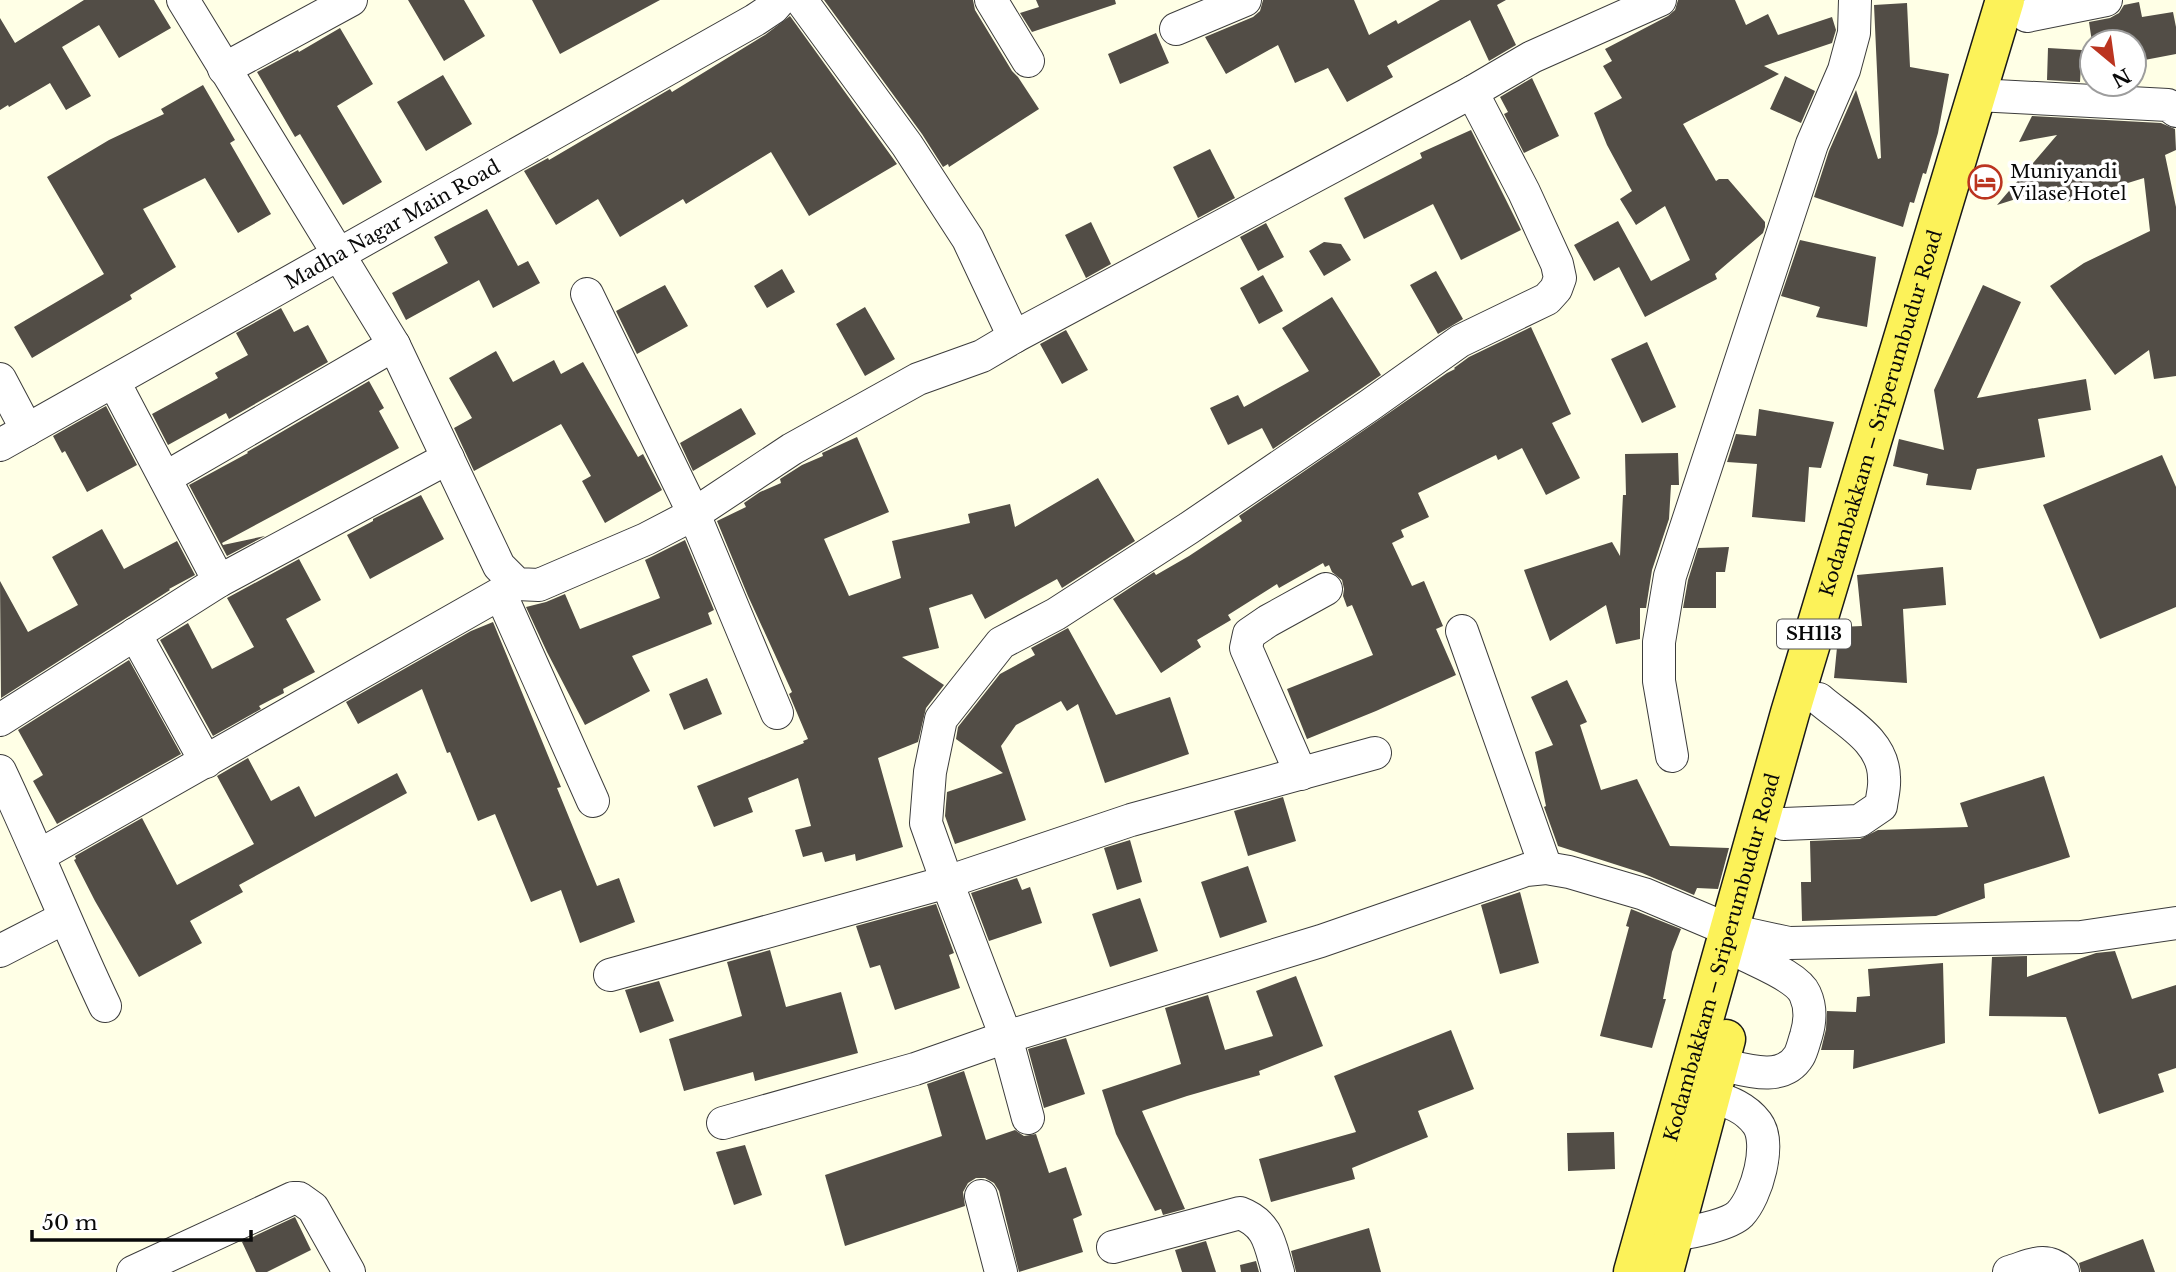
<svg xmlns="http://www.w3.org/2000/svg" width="2176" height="1272" font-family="'Libre Baskerville',serif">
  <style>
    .building { fill: #524d46 }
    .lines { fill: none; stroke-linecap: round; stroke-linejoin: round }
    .minor-casing { stroke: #3c3c3c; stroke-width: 34 }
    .major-casing { stroke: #1a1a1a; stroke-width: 41 }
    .minor { stroke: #fff; stroke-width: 32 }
    .major { stroke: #fcf259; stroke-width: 38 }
    .labels { text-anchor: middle; stroke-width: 7; stroke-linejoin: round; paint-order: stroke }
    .shield { fill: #fff; stroke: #535353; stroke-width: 2 }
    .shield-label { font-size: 18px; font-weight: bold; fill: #090909 }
    .poi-label { font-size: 19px; fill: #090909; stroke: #fff; text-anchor: start }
    .street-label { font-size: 19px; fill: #090909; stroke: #fff }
  </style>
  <rect width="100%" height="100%" fill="#ffffe6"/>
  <path class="building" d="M84,0H154L171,28L119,58L99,25L62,47L91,96L66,110L50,83L9,107L8,105L0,110V18L15,43Z
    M408,0H464L485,36L444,61Z
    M532,0H660L560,54Z
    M824,0H973L975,10L1012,71L1018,77L1039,109L949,167L948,164L943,167L922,134Z
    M1036,0H1115L1116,4L1032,32L1020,13L1039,7Z
    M1263,0H1354L1369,35L1396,20L1398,24L1440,0H1506L1497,5L1516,45L1489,61L1470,20L1387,66L1393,77L1347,102L1328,68L1295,83L1278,45L1226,74L1205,37L1253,17L1260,11Z
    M1678,0H1735L1746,25L1768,14L1778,35L1832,17L1836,30L1832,43L1764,66L1779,74L1683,124L1716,181L1719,179H1728L1765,222V227L1763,233L1715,274L1717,279L1645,317L1619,267L1594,281L1574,245L1618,221L1651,281L1690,260L1665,206L1636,225L1620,199L1632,191L1607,145L1594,113L1622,98L1603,66L1612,61L1605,49L1668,16L1675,10Z
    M2139,2L2142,17L2173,12L2176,27V54L2134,62V42H2092L2089,22L2110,18L2119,13L2124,5Z
    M1907,3L1910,67L1949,74L1938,133L1926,174L1923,173L1914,203L1910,202L1903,227L1814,197L1829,151L1856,90L1878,159L1881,158L1874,5Z
    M790,16L897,164L809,216L771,152L686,204L683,199L620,237L598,199L556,225L524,171L548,158L549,160L670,89L672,92L765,35Z
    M340,28L373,84L337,106L382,182L343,205L300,134L295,137L257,72L298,50L299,52Z
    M1156,33L1169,63L1120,84L1108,54Z
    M2048,48L2082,50L2080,82L2047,80Z
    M443,75L472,124L426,151L397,102Z
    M1785,76L1815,91L1801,123L1770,109Z
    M1532,78L1559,136L1524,153L1504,114L1508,112L1500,97Z
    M203,85L235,140L230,143L271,214L238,233L205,178L143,209L176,267L130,295L132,299L32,358L14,327L104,274L47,177L109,140L164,114L161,109Z
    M2032,116L2161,123L2175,129L2176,150L2165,155L2176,207V376L2154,379L2149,350L2115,375L2050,286L2084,263L2150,231L2144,178L2063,203L2057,186L1997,205L2057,135L2019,142Z
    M1471,130L1521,230L1461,260L1433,204L1364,239L1344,198L1422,158L1420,153Z
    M1210,149L1235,198L1198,218L1173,167Z
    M487,209L518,266L528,261L540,283L493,308L479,280L406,320L392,293L448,263L434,237Z
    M1091,222L1111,264L1086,278L1065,235Z
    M1266,223L1284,257L1258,271L1240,237Z
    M1800,240L1876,257L1867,327L1816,317L1820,307L1781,296Z
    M1324,242L1341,244L1351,260L1324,276L1309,251Z
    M782,269L795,292L767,308L754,286Z
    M1436,271L1463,319L1438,334L1410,285Z
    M1263,275L1283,311L1259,324L1240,288Z
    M665,285L688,326L637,354L616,311Z
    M1983,285L2021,302L1977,398L2086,379L2091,410L2038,419L2045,457L1977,469L1971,490L1926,485L1928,474L1893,466L1899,439L1944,450L1934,390Z
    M1332,297L1381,375L1273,449L1262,428L1228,445L1210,408L1238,395L1244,407L1309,371L1282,328Z
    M865,307L895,359L865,376L836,324Z
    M281,308L294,332L308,325L328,362L229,419L226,413L168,445L152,414L218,378L215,373L248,355L236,333Z
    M1531,327L1571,414L1552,423L1580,478L1546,495L1522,448L1498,460L1496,455L1418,493L1429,517L1401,530L1404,537L1392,543L1412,586L1424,581L1443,626L1436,629L1456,675L1376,711L1307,739L1287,689L1373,655L1352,605L1347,607L1343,596L1344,589L1342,580L1332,572L1329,565L1325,567L1323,563L1279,588L1277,584L1228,615L1231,620L1197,640L1201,647L1161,673L1113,599L1154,572L1156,575L1189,556L1242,521L1239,516L1447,373L1455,369L1454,368L1469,357Z
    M1066,330L1088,370L1062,384L1040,344Z
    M1647,342L1676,407L1642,423L1611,359Z
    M496,351L513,382L554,360L561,374L583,362L638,457L643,454L662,490L605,523L582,481L591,476L561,424L474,471L454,428L472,418L449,378Z
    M369,381L384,408L379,411L399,448L222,543L223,545L265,536L227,556L189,485L248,453L247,452Z
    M106,406L137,465L87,492L65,451L62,453L53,436Z
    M741,408L756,434L693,471L680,443Z
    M1759,409L1834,422L1821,468L1809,467L1805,522L1752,517L1757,464L1727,462L1736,434L1756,436Z
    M857,437L889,512L824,539L849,596L901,578L892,541L970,523L968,514L1010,504L1015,527L1098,478L1135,541L1062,588L1057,579L985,619L972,594L929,608L939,648L902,657L944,685L926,708L918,742L878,758L903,847L856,861L855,854L825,862L822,852L803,857L795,830L811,826L798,778L748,798L753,812L714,827L697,786L804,743L803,741L808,739L789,694L792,692L748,596L717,521L746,507L744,503L760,492L781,483L780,479L802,465L823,456L822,453Z
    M1678,453L1679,485H1671L1669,519L1652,570L1646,608H1640V639L1616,644L1606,605L1550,641L1524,570L1612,542L1620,556L1623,495H1626L1625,454Z
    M2162,455L2176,487V607L2100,639L2043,505Z
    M421,495L444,539L370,579L347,535L373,521V519Z
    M102,529L124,569L177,541L195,575L169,589L170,590L1,698L0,581L28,632L78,605L52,557Z
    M685,540L714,610L708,613L712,624L632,656L650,691L585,725L547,652L526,607L546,602L565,594L580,629L660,598L645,560Z
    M1729,547L1725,572H1716V608H1683L1688,580L1698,548Z
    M299,559L321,600L286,619L315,672L283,689L284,693L259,706L261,709L213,736L160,640L188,623L212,669L254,647L227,598Z
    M1943,567L1946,605L1903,609L1907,683L1834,678L1839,627L1862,626L1857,575Z
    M493,622L561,787L557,788L597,886L619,878L635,922L580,943L561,890L531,902L495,814L478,821L450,752L447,753L422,689L358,724L346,702L471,631Z
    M1068,628L1116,715L1170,697L1189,754L1105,783L1078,704L1067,711L1061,701L1016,725L1001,746L1026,820L955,844L945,816L947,792L1003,773L956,739L958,727L1000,674L1035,655L1031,648Z
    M129,660L181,754L57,824L33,781L43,775L18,730Z
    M707,678L722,714L684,730L669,694Z
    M1567,680L1587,722L1580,725L1601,790L1637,779L1670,846L1729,848L1718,889L1697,888L1694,895L1642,873L1558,846L1544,807L1546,806L1535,752L1553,745L1531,697Z
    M248,758L271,801L299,786L315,817L397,773L407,793L239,885L243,892L190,921L202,943L139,977L95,901L74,860L76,859L75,856L142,818L177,885L254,844L217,776Z
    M2044,776L2070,857L1984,884L1985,898L1936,916L1802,921L1801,882H1811L1810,841L1860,839L1878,830L1968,827L1960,803Z
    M1283,797L1296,841L1248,856L1234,811Z
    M1130,840L1142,882L1117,890L1104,848Z
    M1248,866L1267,922L1220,938L1201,882Z
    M1017,878L1022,890L1030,887L1042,923L989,941L971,893Z
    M1520,892L1539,963L1500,974L1481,905Z
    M1140,898L1158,951L1110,967L1092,914Z
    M936,904L954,953L949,955L960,988L895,1010L880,965L870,968L856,926Z
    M1631,909L1681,929L1672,952L1663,999H1666L1652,1048L1600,1036L1629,927L1626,926Z
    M770,950L786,1007L841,992L858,1053L755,1081L753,1072L684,1091L669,1039L742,1016L727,962Z
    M2115,951L2132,999L2176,985V1068L2158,1074L2164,1092L2099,1114L2066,1017L1989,1016L1992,957L2027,956V977L2096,953Z
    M1943,963L1945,1043L1853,1069L1854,1050H1821L1826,1029L1827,1011L1856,1012L1857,997L1870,996L1868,969Z
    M1296,976L1323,1046L1259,1071L1260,1075L1187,1096L1142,1111L1185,1209L1163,1215L1161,1209L1155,1211L1116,1134L1102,1090L1181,1064L1165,1008L1208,995L1225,1050L1273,1036L1256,991Z
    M659,981L674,1021L640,1033L625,990Z
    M1451,1030L1474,1089L1418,1111L1428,1137L1352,1168L1355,1179L1271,1202L1259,1159L1356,1132L1334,1076Z
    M1066,1038L1085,1094L1044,1108L1028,1049Z
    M964,1071L986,1140L1015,1130L1024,1136L1036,1134L1049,1173L1066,1167L1082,1215L1073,1219L1083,1252L1019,1272L999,1191L994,1183L985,1178H976L968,1183L963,1192L965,1206L845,1246L825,1175L942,1136L927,1084Z
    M1614,1132L1615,1169L1568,1171L1567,1133Z
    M745,1145L762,1195L734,1205L716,1152Z
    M295,1217L311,1250L267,1272H256L242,1242Z
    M1369,1228L1381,1272H1296L1291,1251Z
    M2143,1239L2155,1272H2081L2079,1263Z
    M1206,1241L1216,1272H1182L1175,1250Z
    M1256,1261L1259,1272H1241L1240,1265Z"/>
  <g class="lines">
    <defs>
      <g id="minor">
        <path d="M183,0L394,345L499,566L517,584L539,585L646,539L694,514L792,449L918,379L982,356L1014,337L1472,92L1532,57L1660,0"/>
        <path d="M801,0L907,145L968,239L1014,337"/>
        <path d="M991,0L1028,61"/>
        <path d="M2027,16L2106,0"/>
        <path d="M1176,29L1245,0"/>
        <path d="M224,69L351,0"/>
        <path d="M1977,95L2168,105L2176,111"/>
        <path d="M587,294L694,514L777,713"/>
        <path d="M0,379L27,430"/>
        <path d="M114,382L219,581"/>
        <path id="s1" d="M0,445L755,20L773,8L780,0"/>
        <path d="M165,478L394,345"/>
        <path d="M501,595L593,801"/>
        <path d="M1462,631L1546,868"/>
        <path d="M135,634L206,762"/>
        <path d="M0,720L219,581L448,458"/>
        <path d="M1672,756L1659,681V642L1670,576L1812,144L1844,70L1854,33L1855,0"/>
        <path d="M0,771C37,849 68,928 105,1006"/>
        <path d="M1301,774L1246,648L1249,634L1268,621L1326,589"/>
        <path d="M1784,824L1859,821L1881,806C1882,797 1885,787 1884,778C1884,740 1844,721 1819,699"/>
        <path d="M40,855L517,584"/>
        <path d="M0,951L64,918"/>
        <path d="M610,975L947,882L1131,820L1375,753"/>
        <path d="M1719,1064C1743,1069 1782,1084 1799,1056C1802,1051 1804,1042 1806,1036C1810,1023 1811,1007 1805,994C1798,978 1763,964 1747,956"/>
        <path d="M1028,1118L1006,1037L947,882L926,823L930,772L941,719L1001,643L1056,614L1189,528L1370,405L1460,341L1547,299L1556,289L1560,278L1557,264L1524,192L1472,92"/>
        <path d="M723,1123L915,1069L1006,1037L1321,941L1526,870L1546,868L1569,872L1644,894L1729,930L1789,943L2081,937L2176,923"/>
        <path d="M981,1196L1001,1272"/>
        <path d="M1674,1235C1691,1232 1729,1225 1740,1214C1757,1196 1772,1143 1757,1123C1745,1107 1729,1102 1711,1096"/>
        <path d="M1113,1247L1240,1213C1269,1224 1270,1245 1278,1272"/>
        <path d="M133,1272L293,1198H299L313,1208L349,1272"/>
        <path d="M2009,1272C2030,1266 2046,1255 2063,1272"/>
      </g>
      <g id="major">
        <path id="s2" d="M1633,1272L1790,713L2005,0"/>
        <path d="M1664,1272L1726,1039"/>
      </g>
    </defs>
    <use href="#minor" class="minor-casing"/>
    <use href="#major" class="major-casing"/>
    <use href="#minor" class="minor"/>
    <use href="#major" class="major"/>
  </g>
  <defs>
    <symbol id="hotel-ring" viewBox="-11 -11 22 22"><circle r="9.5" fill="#fff" stroke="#bb3420" stroke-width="1.5"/><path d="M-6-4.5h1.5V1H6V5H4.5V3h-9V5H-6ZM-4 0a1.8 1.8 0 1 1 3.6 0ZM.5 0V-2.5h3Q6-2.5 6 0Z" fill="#bb3420"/></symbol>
  </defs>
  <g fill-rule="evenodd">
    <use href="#hotel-ring" x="1966" y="163" width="38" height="38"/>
  </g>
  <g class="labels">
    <rect class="shield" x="1777" y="619.5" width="74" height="29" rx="5"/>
    <g class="shield-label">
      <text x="1814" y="640">SH113</text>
    </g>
    <g class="poi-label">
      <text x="2010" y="178">Muniyandi<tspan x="2010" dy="22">Vilase Hotel</tspan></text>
    </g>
    <g class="street-label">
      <text dy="7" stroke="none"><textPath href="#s1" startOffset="450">Madha Nagar Main Road</textPath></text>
      <text dy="7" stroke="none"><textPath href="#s2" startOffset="894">Kodambakkam – Sriperumbudur Road</textPath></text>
      <text dy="7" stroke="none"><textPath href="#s2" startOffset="327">Kodambakkam – Sriperumbudur Road</textPath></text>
    </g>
  </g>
  <g transform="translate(2113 63) rotate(151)"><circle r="33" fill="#ffffff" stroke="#9d9d9d" stroke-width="2"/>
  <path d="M0-5L12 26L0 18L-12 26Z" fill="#bb3420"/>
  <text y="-10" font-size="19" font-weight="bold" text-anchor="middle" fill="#090909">N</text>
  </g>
  <path d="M32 1230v10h219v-10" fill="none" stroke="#090909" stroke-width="3.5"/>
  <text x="42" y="1230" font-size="21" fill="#090909" stroke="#ffffff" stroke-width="5" paint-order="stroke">50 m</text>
</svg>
